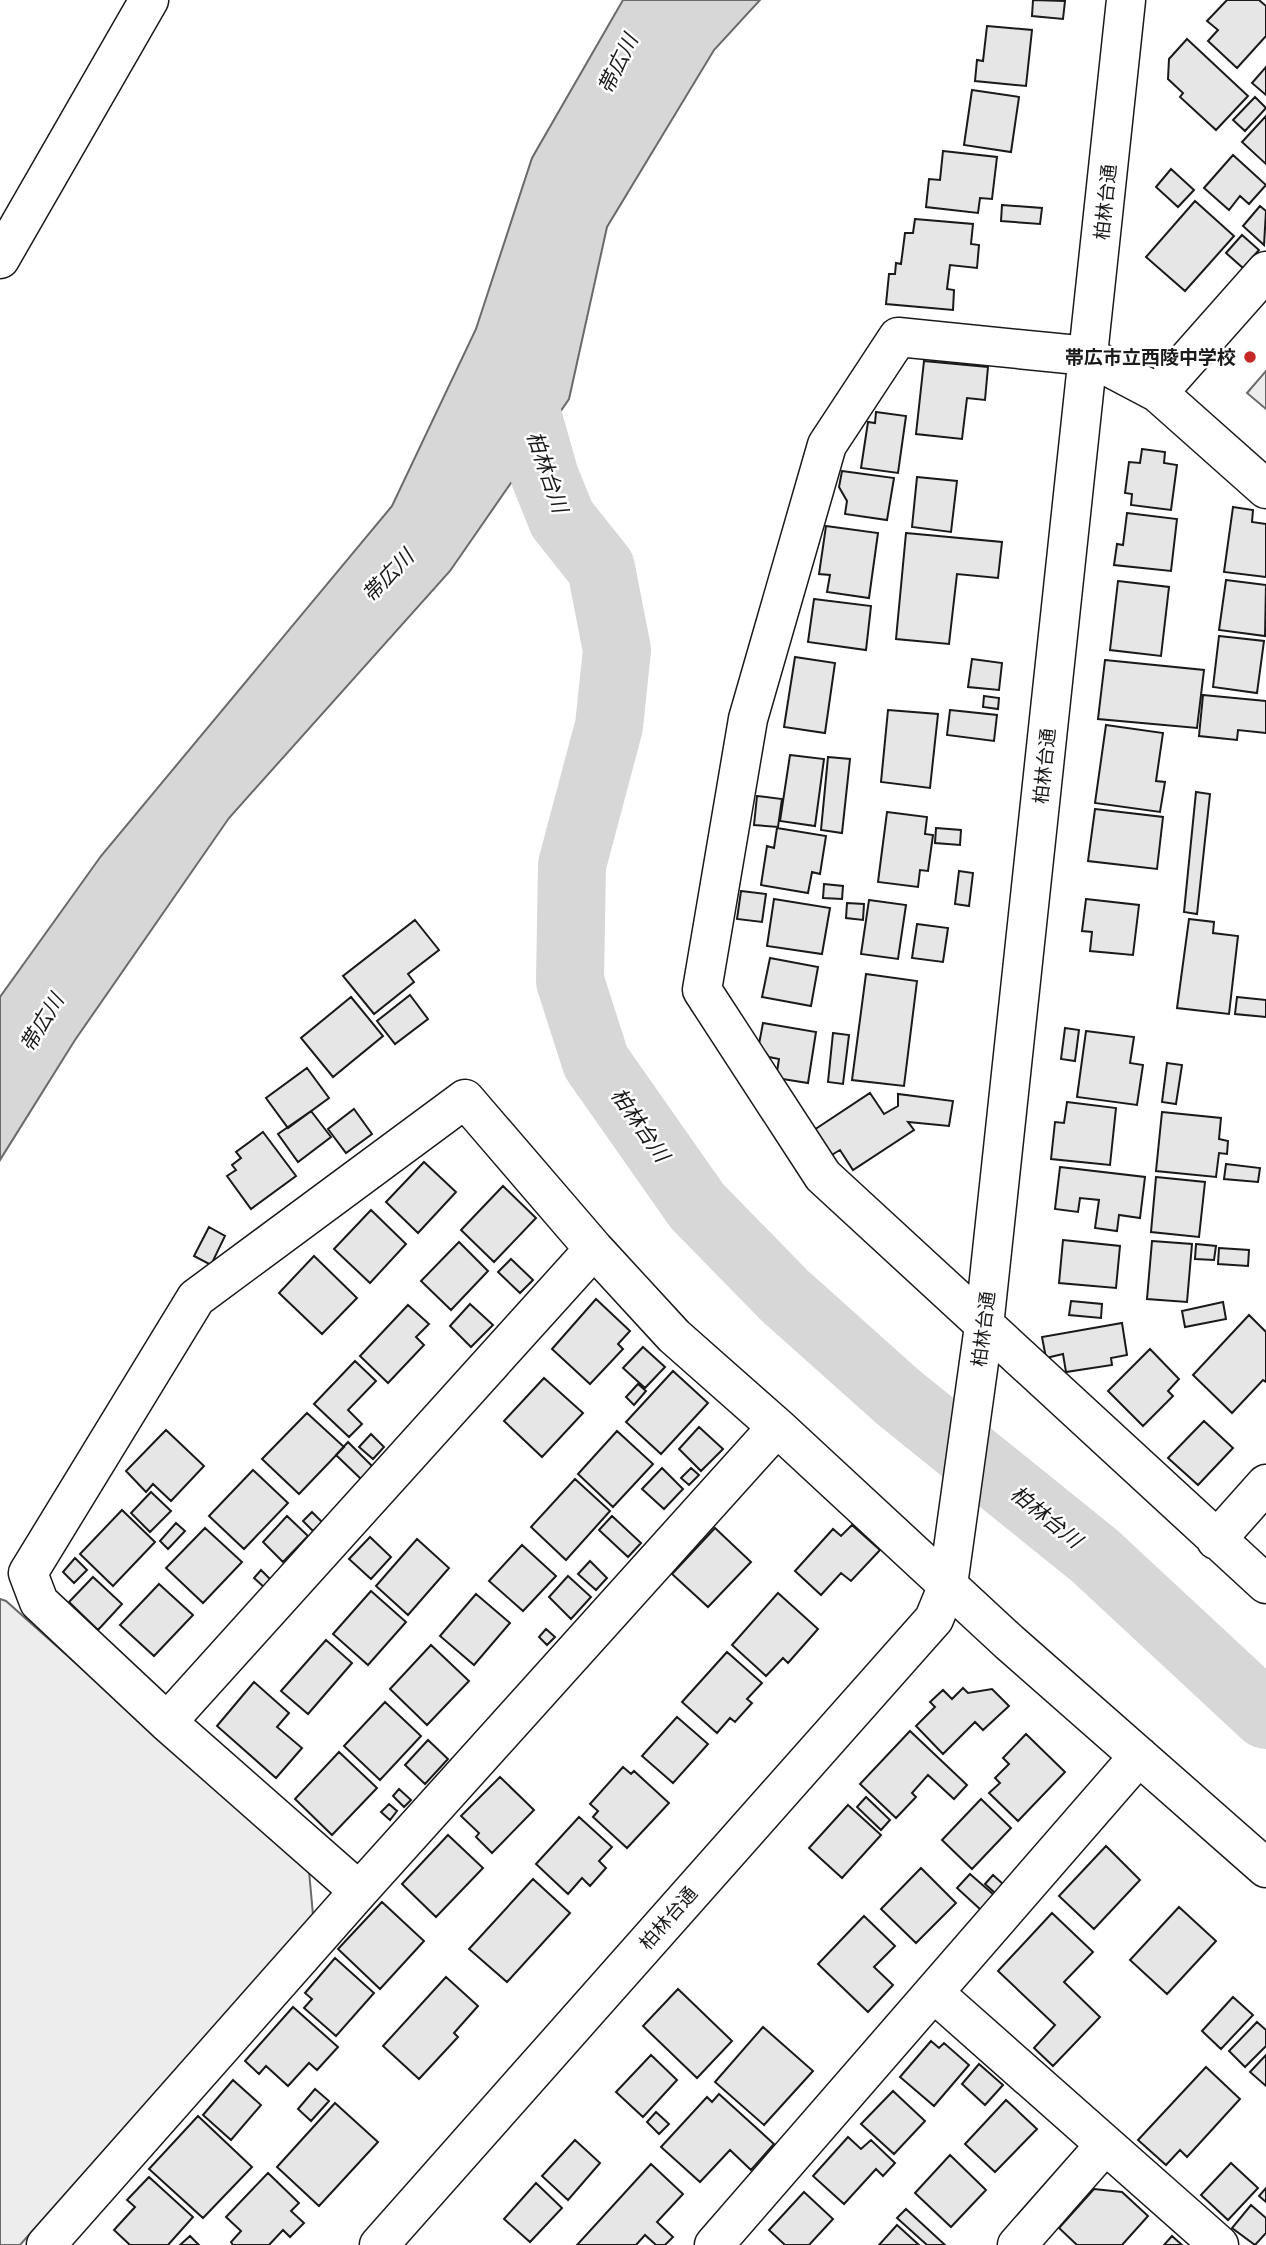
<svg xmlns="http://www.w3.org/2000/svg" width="1266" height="2245" font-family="'DejaVu Sans','Noto Sans JP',sans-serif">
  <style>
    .built { fill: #ededed; stroke: #6a6a6a; stroke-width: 2 }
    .water { fill: #d7d7d7; stroke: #6a6a6a; stroke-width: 2 }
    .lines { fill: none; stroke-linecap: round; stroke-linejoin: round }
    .river { stroke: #d7d7d7; stroke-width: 68 }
    .building { fill: #e6e6e6; stroke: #1a1a1a; stroke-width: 2 }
    .minor-casing { stroke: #1a1a1a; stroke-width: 41 }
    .minor { stroke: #fff; stroke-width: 38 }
    .poi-dot { fill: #c62828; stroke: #fff; stroke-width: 2.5 }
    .labels { text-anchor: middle; stroke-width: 5; stroke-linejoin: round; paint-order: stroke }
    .street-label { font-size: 19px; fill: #1a1a1a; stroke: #fff }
    .poi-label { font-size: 19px; font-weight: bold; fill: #1a1a1a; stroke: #fff; text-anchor: end }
    .water-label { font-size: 21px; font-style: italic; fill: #1a1a1a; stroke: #fff }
  </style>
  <rect width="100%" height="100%" fill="#fff"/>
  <path class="built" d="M1266,371V409L1247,393Z
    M0,1599L6,1601L309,1871L313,1915L20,2245H0Z"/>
  <path class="water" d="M623,0H760L714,50L607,227L569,399L450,571L229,818L75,1040L0,1160V997L101,856L392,506L476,329L532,158Z"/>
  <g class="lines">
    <path class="river" d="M529,354L524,403L545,477L562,519L601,568L617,650L609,726L572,865L570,981L596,1062L697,1206L784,1295L898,1397L1095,1556L1266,1715"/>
  </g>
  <path class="building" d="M1033,0L1065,1L1063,19L1032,16Z
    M1227,0H1259L1266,6V36L1237,68L1208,41L1218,30L1207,21Z
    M987,26L1032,30L1026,86L975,81L977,60L983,61Z
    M1187,39L1248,96L1216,130L1180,97L1183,93L1168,79L1169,59Z
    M1266,67V95L1252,83Z
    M972,90L1019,97L1011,152L964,145Z
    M1255,97L1266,108L1245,131L1233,120Z
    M1266,116V164L1242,142Z
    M943,151L997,157L992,199L980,198L978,213L926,207L929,179L940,180Z
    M1233,155L1266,185L1249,204L1240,196L1229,210L1204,188Z
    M1171,169L1194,190L1178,207L1156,187Z
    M1195,201L1234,236L1185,291L1146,257Z
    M1002,205L1042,208L1040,224L1001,221Z
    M1260,206L1266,211L1264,245L1243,226Z
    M915,219L973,224L971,244L979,245L977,268L950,265L947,289L954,290L953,310L886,304L889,274H895L896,263L901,264L905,233H913Z
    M1242,235L1259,250L1243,268L1226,253Z
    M924,361L988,367L985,400L967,398L962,439L916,434Z
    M876,412L906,416L898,473L861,468L868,422L875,423Z
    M1142,449L1165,452L1164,463L1177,465L1171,510L1131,505L1132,494L1125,493L1129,462L1140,463Z
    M842,471L894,478L887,520L845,514L847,501L839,487Z
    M917,477L957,481L951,532L912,527Z
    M1233,507L1253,510L1252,522L1266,524V577L1224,572Z
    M1127,513L1177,519L1171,571L1114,565L1117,544L1123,545Z
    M826,526L878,533L869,598L827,592L830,575L819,574Z
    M906,533L1002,542L998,578L957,574L949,644L896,639Z
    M1226,580L1266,585L1265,636L1219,630Z
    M1118,581L1169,587L1161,656L1110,650Z
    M814,599L871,606L866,650L808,642Z
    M1219,636L1264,641L1257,693L1213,687Z
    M795,657L835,663L825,733L784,727Z
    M972,659L1002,663L999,690L968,687Z
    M1105,660L1204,670L1197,728L1098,719Z
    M1203,695L1266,701V733L1238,730L1237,740L1199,736Z
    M984,696L999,698L998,709L983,707Z
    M888,710L938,714L930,788L881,782Z
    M950,710L997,715L994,741L947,735Z
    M1106,725L1163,733L1156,781L1165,782L1160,812L1095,803Z
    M790,755L824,759L815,826L780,821Z
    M828,757L850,759L842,833L821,830Z
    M1196,792L1210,794L1197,914L1184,912Z
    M757,796L782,799L778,827L754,825Z
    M1095,809L1163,817L1157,869L1088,861Z
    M887,812L927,817L925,834L933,835L928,871L920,870L918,887L878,882Z
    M777,828L826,836L820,874L812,872L808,893L761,885L767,846L774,848Z
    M936,828L961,830L960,845L935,843Z
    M959,871L973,873L969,906L955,904Z
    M824,884L843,886L842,899L823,898Z
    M741,891L766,894L762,922L737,919Z
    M774,899L830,908L822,954L767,946Z
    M1086,899L1139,905L1133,955L1090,951L1092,932L1082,931Z
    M869,900L906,905L898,959L861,954Z
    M847,903L864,904L863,920L846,918Z
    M1189,919L1214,922L1213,933L1238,936L1229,1014L1177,1008Z
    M415,920L439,950L408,974L414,982L374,1014L343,976Z
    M917,924L948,928L943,962L912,958Z
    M770,958L818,967L811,1006L762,997Z
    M866,974L917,981L904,1086L852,1080Z
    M410,995L428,1019L395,1044L377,1021Z
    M351,997L383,1036L333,1077L301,1038Z
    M1237,997L1266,1000V1017L1235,1014Z
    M763,1023L816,1032L808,1083L776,1078L779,1059L769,1057L759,1044Z
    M1065,1028L1079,1030L1075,1061L1061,1059Z
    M1086,1031L1134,1037L1130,1063L1143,1065L1137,1105L1077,1097Z
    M833,1033L849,1035L843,1084L828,1082Z
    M1167,1063L1182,1065L1176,1104L1162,1102Z
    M307,1068L329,1098L288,1128L266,1098Z
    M870,1093L884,1114L898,1106V1094L953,1101L949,1126L908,1122L914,1130L853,1170L840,1150L830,1156L814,1130Z
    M1067,1102L1116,1108L1110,1165L1051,1159L1055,1122L1064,1123Z
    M354,1109L372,1134L346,1153L328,1129Z
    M311,1111L331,1137L298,1162L278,1134Z
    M1162,1112L1221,1118L1219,1139L1228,1141L1227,1154L1219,1153L1216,1177L1156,1171Z
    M263,1132L296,1176L251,1209L227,1176L236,1170L232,1165L241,1158L236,1152Z
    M424,1162L456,1192L418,1233L386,1202Z
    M1226,1164L1260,1168L1258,1182L1224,1179Z
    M1060,1167L1145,1177L1140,1218L1119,1215L1117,1231L1095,1228L1099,1200L1080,1198L1078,1212L1055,1209Z
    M1156,1177L1205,1182L1199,1237L1151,1232Z
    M503,1186L536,1218L494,1262L461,1230Z
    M371,1210L406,1244L370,1283L334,1249Z
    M209,1227L225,1236L211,1265L194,1256Z
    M1063,1240L1120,1246L1116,1288L1059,1283Z
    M1152,1241L1192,1244L1187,1302L1147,1299Z
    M459,1242L488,1271L451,1310L421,1281Z
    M1196,1244L1216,1246L1214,1260L1195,1259Z
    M1219,1248L1249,1250L1248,1266L1218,1264Z
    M314,1256L357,1298L322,1334L279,1293Z
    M511,1259L533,1280L520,1293L498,1272Z
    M596,1299L630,1331L618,1344L623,1349L590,1384L552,1349Z
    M1071,1301L1102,1304L1101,1318L1069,1315Z
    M1223,1302L1226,1319L1185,1327L1182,1311Z
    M470,1304L493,1325L471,1347L450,1326Z
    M408,1305L429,1324L416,1337L424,1345L388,1383L360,1356Z
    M1249,1315L1266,1332V1382L1263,1380L1232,1413L1193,1375Z
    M1122,1323L1127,1355L1111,1358L1112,1365L1066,1372L1063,1354L1046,1358L1042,1337Z
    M643,1347L665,1367L645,1388L623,1368Z
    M1150,1349L1179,1379L1168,1391L1173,1396L1143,1426L1108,1391Z
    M355,1361L376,1381L348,1410L362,1424L349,1437L314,1404Z
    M673,1371L708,1403L661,1454L626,1422Z
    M544,1378L583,1413L542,1457L504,1421Z
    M638,1384L646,1391L634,1405L626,1397Z
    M307,1413L344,1447L299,1494L262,1459Z
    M1204,1421L1233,1448L1198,1485L1168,1458Z
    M699,1427L723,1449L701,1471L679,1449Z
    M166,1430L204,1466L171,1501L153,1484L146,1492L126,1471Z
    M617,1431L653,1464L613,1507L578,1474Z
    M371,1434L384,1447L373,1459L359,1447Z
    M348,1442L373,1467L361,1479L336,1455Z
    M662,1468L683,1489L664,1509L642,1489Z
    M691,1468L699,1475L689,1485L681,1478Z
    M253,1470L288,1503L244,1549L209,1516Z
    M575,1479L610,1511L566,1560L531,1527Z
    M151,1492L171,1511L150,1532L131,1513Z
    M122,1510L155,1542L113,1586L80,1554Z
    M312,1512L322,1522L313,1531L303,1521Z
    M287,1516L308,1536L283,1562L263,1542Z
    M612,1516L641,1543L628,1557L599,1530Z
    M176,1523L185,1531L168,1549L160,1541Z
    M852,1525L880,1550L851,1581L841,1573L821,1595L795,1571L833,1529L841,1536Z
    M205,1528L242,1562L203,1603L166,1568Z
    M715,1528L751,1562L708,1607L672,1574Z
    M370,1537L391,1557L371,1579L349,1559Z
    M417,1539L449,1568L408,1615L376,1586Z
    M522,1545L556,1576L523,1611L489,1581Z
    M75,1558L87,1570L74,1583L63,1572Z
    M590,1561L607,1578L596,1590L578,1574Z
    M261,1570L272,1581L265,1588L254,1578Z
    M568,1576L591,1597L571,1619L549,1597Z
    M93,1577L122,1604L98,1630L69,1602Z
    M159,1584L193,1615L154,1656L120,1625Z
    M371,1591L406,1622L368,1665L333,1634Z
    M778,1593L818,1629L788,1663L783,1658L766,1676L732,1645Z
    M476,1594L510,1623L474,1665L440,1636Z
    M546,1629L555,1637L547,1645L539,1637Z
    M326,1640L352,1663L308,1714L281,1691Z
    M431,1645L469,1681L427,1725L390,1689Z
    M727,1652L762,1683L747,1699L752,1703L735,1722L730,1718L717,1733L682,1702Z
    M254,1682L289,1713L277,1727L302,1748L276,1778L217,1726Z
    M963,1688L968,1693L992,1689L1009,1706L983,1730L975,1722L943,1754L916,1726L935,1707L930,1702L943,1690L952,1699Z
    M385,1702L421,1736L380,1780L344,1746Z
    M677,1717L708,1744L673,1783L642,1756Z
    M910,1731L967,1785L954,1799L928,1775L912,1793L916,1797L896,1818L860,1784Z
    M1026,1734L1065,1772L1018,1821L989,1793L1000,1783L995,1778L1009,1764L1003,1758Z
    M428,1740L448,1759L425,1784L405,1765Z
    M339,1752L377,1788L332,1835L295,1799Z
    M623,1767L631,1774L634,1771L669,1803L627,1848L593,1817L598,1811L590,1804Z
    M500,1777L534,1810L492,1853L476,1837L479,1833L461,1816Z
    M399,1789L411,1800L404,1807L393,1796Z
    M866,1797L890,1820L881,1830L857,1807Z
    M981,1799L1011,1828L972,1869L942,1840Z
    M389,1804L397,1811L390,1820L381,1812Z
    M848,1805L881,1835L842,1878L809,1848Z
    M579,1817L612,1847L599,1861L606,1868L590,1886L582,1878L568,1894L536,1864Z
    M448,1835L483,1868L436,1917L402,1884Z
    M1106,1846L1140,1880L1094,1929L1059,1896Z
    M921,1868L956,1903L916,1943L881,1909Z
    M970,1874L994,1895L981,1910L957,1888Z
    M993,1875L1003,1884L995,1893L985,1884Z
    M533,1879L570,1913L507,1982L469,1949Z
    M382,1902L424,1941L380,1989L338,1949Z
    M1179,1907L1216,1941L1167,1994L1130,1960Z
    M1052,1913L1093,1952L1064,1982L1100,2017L1053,2066L1034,2048L1055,2025L998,1971Z
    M864,1916L895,1946L874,1967L893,1985L868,2012L818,1964Z
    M335,1958L374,1993L336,2036L304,2008L312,1999L305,1993Z
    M446,1977L478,2006L454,2033L458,2037L419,2079L383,2046Z
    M678,1989L732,2041L697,2078L643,2026Z
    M1233,1997L1253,2015L1221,2049L1202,2031Z
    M293,2007L338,2047L317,2070L309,2063L288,2086L266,2066L259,2074L245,2061Z
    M1257,2022L1266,2030V2046L1245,2067L1229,2051Z
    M763,2027L813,2071L764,2125L715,2082Z
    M931,2041L939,2048L944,2043L969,2065L934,2106L900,2077Z
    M651,2055L677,2080L643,2117L616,2092Z
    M1266,2055V2086L1250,2072Z
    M979,2064L1003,2085L985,2105L962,2084Z
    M1206,2067L1240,2099L1187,2157L1180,2150L1166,2165L1138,2140Z
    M233,2080L261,2105L231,2140L203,2115Z
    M315,2089L329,2101L311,2121L298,2109Z
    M893,2091L925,2121L894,2154L861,2124Z
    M719,2094L774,2144L751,2170L730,2150L700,2182L661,2147L707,2097L712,2102Z
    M1006,2100L1037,2129L995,2172L965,2144Z
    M335,2103L378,2142L319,2206L277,2167Z
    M656,2112L669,2124L659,2134L647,2122Z
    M198,2116L252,2167L203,2218L149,2169Z
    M848,2137L861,2149L871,2140L895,2163L883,2176L876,2169L844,2204L813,2176Z
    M575,2140L600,2163L568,2200L542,2176Z
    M950,2155L986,2190L951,2227L915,2193Z
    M1231,2163L1258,2188L1228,2220L1201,2195Z
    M651,2164L683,2194L657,2222L673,2237L665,2245H656L645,2235L636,2245H577Z
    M268,2173L299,2203L291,2211L304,2223L290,2237L283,2230L269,2245H233L231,2242L241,2231L226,2217Z
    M149,2177L193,2217L168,2245H130L114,2230L135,2207L127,2200Z
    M536,2183L562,2208L530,2242L504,2219Z
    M1266,2188V2202L1259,2196Z
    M1094,2189L1122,2192L1148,2216L1122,2245H1077L1059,2228Z
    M804,2192L833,2219L809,2245H785L769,2230Z
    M1251,2205L1266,2218V2233L1255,2245L1232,2228Z
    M906,2209L945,2245H927L897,2218Z
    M897,2225L919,2245H879Z
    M190,2236L199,2245H180Z
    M1172,2236L1182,2245H1164Z"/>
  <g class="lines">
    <defs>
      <path id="minor" d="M0,259L149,0
        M1158,393L1266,271
        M1266,489L1158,393L1088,356L898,337L827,445L748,719L702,990L823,1176L1266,1584
        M1216,1540L1266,1484
        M167,1722L594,1249
        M359,1891L167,1722L39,1602L28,1573L196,1298L465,1099L594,1249L674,1336L777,1427L1009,1642L1266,1868
        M934,1993L1219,2245
        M46,2245L359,1891L777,1427
        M379,2245L934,1619L948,1585L984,1326L1126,0
        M714,2245L1139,1756
        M1017,2245L1105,2145"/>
    </defs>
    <use href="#minor" class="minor-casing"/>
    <use href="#minor" class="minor"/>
  </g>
  <circle class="poi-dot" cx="1250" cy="357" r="7"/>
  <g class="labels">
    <g class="street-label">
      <text transform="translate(1105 202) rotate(-84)" y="7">柏林台通</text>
      <text transform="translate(1044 766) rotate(-84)" y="7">柏林台通</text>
      <text transform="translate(983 1329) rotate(-83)" y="7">柏林台通</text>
      <text transform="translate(668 1918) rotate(-49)" y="7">柏林台通</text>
    </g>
    <g class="poi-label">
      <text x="1236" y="364">帯広市立西陵中学校</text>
    </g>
    <g class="water-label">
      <text transform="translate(618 64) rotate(-64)" y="7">帯広川</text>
      <text transform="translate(547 472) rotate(71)" y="7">柏林台川</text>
      <text transform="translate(388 576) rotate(-46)" y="7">帯広川</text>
      <text transform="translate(42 1023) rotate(-59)" y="7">帯広川</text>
      <text transform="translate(640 1125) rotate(55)" y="7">柏林台川</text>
      <text transform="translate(1046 1517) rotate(39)" y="7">柏林台川</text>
    </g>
  </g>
</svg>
